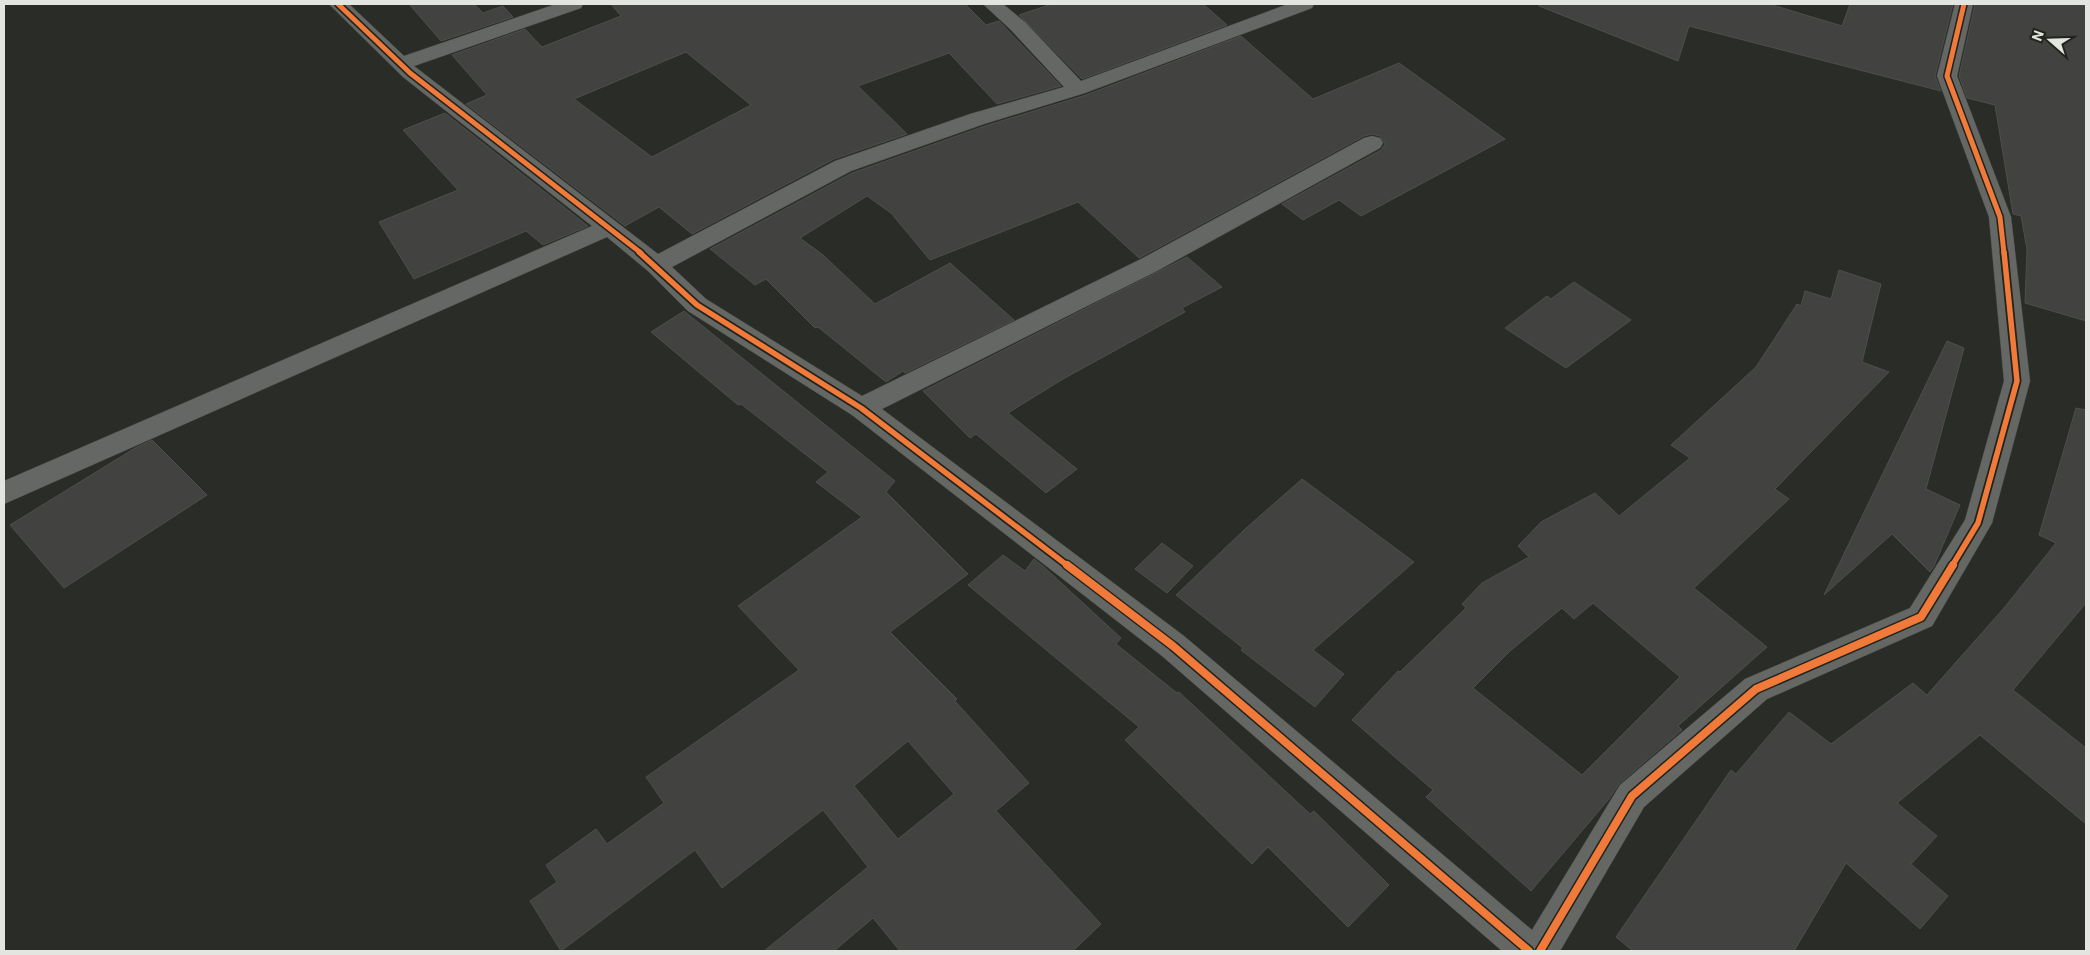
<svg xmlns="http://www.w3.org/2000/svg" width="2090" height="955" font-family="Roboto,sans-serif">
  <style>
    .building { fill: #424340; stroke: #4d4f4b; fill-rule: evenodd }
    .lines { fill: none; stroke-linecap: round; stroke-linejoin: round }
    .minor-casing { stroke: #454742; stroke-width: 1 }
    .minor { fill: #656764; fill-rule: evenodd }
    .cycleway-far2-casing { stroke: #20241c; stroke-width: 8 }
    .cycleway-far1-casing { stroke: #20241c; stroke-width: 9 }
    .cycleway-casing { stroke: #20241c; stroke-width: 11 }
    .cycleway-far2 { stroke: #f17a3a; stroke-width: 5 }
    .cycleway-far1 { stroke: #f17a3a; stroke-width: 5.5 }
    .cycleway { stroke: #f17a3a; stroke-width: 8 }
  </style>
  <rect width="100%" height="100%" fill="#2a2c28"/>
  <path class="building" d="M409,4H474L483,13L503,6L513,17L441,41Z
    M611,4H965L986,25L999,21L1061,86L997,104L949,53L858,86L907,134L834,159L692,234L659,207L625,226L466,104L487,95L452,55L525,29L542,47L621,16ZM686,52L751,105L652,157L574,99Z
    M1052,4H1203L1227,25L1082,79L1019,15Z
    M1539,4H1769L1842,26L1850,4H1953L1935,76L1941,91L1689,26L1678,61L1539,6Z
    M1975,4H2086V321L2025,303L2027,249L2021,216L2013,214L1995,105L1967,98L1959,76Z
    M1241,36L1313,99L1399,63L1505,139L1361,216L1339,200L1303,220L1282,204L1381,150L1385,144L1380,136L1372,134L1364,136L1139,258L1078,202L930,260L891,213L867,196L800,238L823,255L875,304L950,263L1014,320L905,373L903,371L886,382L818,327L815,328L766,279L755,285L710,249L852,173L985,126L1086,95Z
    M445,113L588,226L543,245L526,231L414,279L379,222L458,190L403,130Z
    M1187,257L1222,287L1182,308L1185,312L1063,379L1008,413L1077,469L1046,493L976,434L970,438L923,391Z
    M1839,270L1881,284L1862,362L1889,372L1775,489L1789,499L1694,588L1767,647L1678,726L1682,730L1619,784L1609,799L1531,891L1426,797L1433,790L1352,720L1398,671L1400,672L1466,608L1462,604L1482,583L1529,557L1518,546L1541,522L1595,493L1619,516L1690,458L1671,445L1756,367L1797,304L1801,306L1805,291L1831,299ZM1593,603L1680,677L1582,775L1473,688L1510,651L1562,608L1574,619Z
    M1574,282L1631,320L1566,368L1505,328L1547,296L1551,299Z
    M684,311L895,481L886,492L968,574L890,632L957,699L955,701L1029,783L996,811L1101,924L1073,951H900L873,918L834,951H764L868,867L823,810L722,888L695,850L561,951L530,901L557,882L546,865L596,829L607,844L664,803L646,777L799,670L738,606L862,517L816,482L828,472L741,404L738,405L651,332ZM908,741L954,794L898,839L854,786Z
    M1947,341L1964,348L1926,489L1960,505L1934,566L1930,572L1892,534L1824,595Z
    M2076,408L2086,410V603L2013,690L2086,748V824L1980,735L1897,803L1937,836L1911,864L1948,896L1920,929L1846,863L1794,951H1633L1616,937L1731,770L1736,774L1789,712L1831,744L1913,683L1927,695L2004,608L2056,543L2039,535Z
    M152,440L207,495L64,588L10,525L135,448Z
    M1302,479L1414,562L1313,650L1344,674L1315,707L1241,650L1243,648L1176,595L1244,530Z
    M1162,543L1193,566L1167,593L1135,569Z
    M1003,555L1025,571L1034,559L1044,567L1121,638L1116,644L1177,693L1179,692L1310,814L1314,811L1389,885L1348,927L1268,847L1252,864L1125,740L1139,727L968,585Z"/>
  <g class="lines">
    <defs>
      <path id="minor" d="M329,4H349L404,56L556,4H583L581,8L414,66L658,254L835,161L970,114L1064,87L1011,30L983,4H1003L1025,22L1081,81L1288,4H1314L1312,8L1085,93L984,124L851,171L672,267L706,299L862,396L1141,259L1364,138L1372,136L1380,138L1383,143L1380,148L1157,271L882,409L1184,636L1532,930L1620,785L1745,679L1910,608L1965,520L2004,381L1989,217L1937,76L1955,4H1973L1957,76L2011,217L2030,381L1992,523L1932,626L1767,699L1644,807L1560,951H1502L1162,656L852,415L688,311L648,271L607,237L4,504V481L592,226L403,77Z"/>
    </defs>
    <use href="#minor" class="minor-casing"/>
    <use href="#minor" class="minor"/>
    <defs>
      <path id="cycleway-far2" d="M338,4L410,73L641,253
        M1964,4L1947,76L2000,217L2004,253"/>
      <path id="cycleway-far1" d="M639,252L697,305L861,408L1068,566
        M1952,566L1978,523L2017,381L2004,252"/>
      <path id="cycleway" d="M1067,565L1173,646L1529,951
        M1540,951L1632,796L1756,689L1921,617L1953,565"/>
    </defs>
    <use href="#cycleway-far2" class="cycleway-far2-casing"/>
    <use href="#cycleway-far1" class="cycleway-far1-casing"/>
    <use href="#cycleway" class="cycleway-casing"/>
    <use href="#cycleway-far2" class="cycleway-far2"/>
    <use href="#cycleway-far1" class="cycleway-far1"/>
    <use href="#cycleway" class="cycleway"/>
  </g>
  <rect width="2090" height="955" fill="none" stroke="#e3e5e0" stroke-width="10"/>
  <g transform="translate(2050 40) rotate(290)" stroke="#20241c" stroke-width="4" paint-order="stroke">
  <path d="M0-4L9 19L0 12L-9 19Z" fill="#e3e5e0"/>
  <text y="-8" font-size="14" font-weight="bold" text-anchor="middle" fill="#e3e5e0">N</text>
  </g>
</svg>
